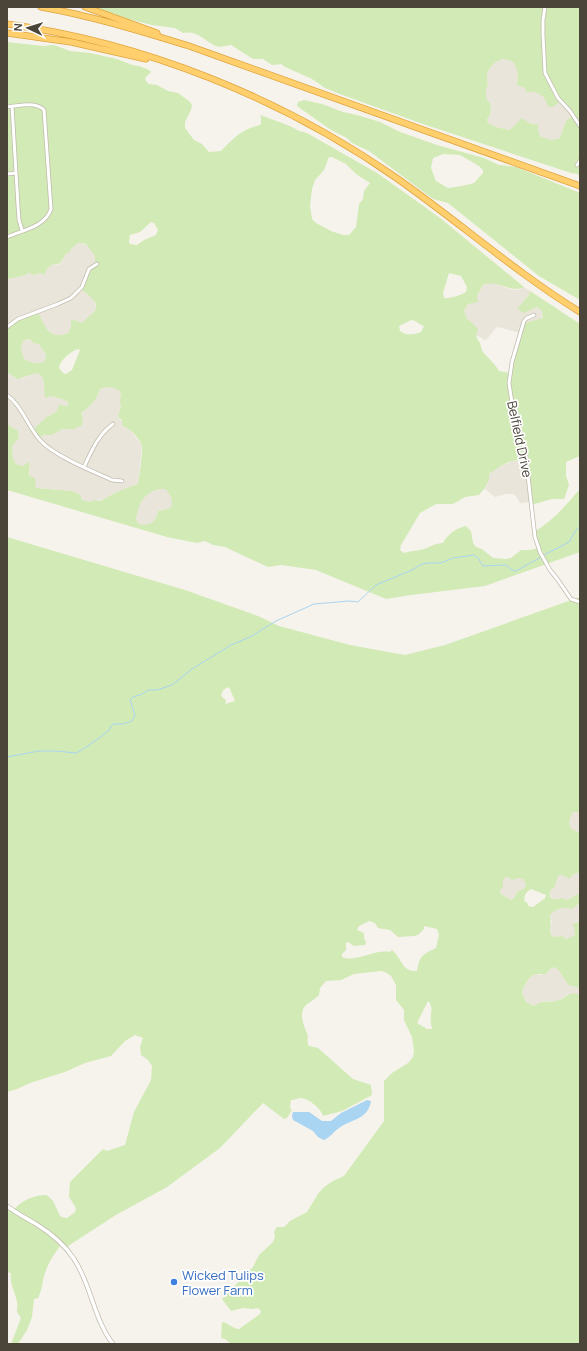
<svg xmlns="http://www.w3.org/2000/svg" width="587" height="1351" font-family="Manrope,sans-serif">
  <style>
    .residential { fill: #eae5da }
    .green { fill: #d2eab5; fill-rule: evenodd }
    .water { fill: #a9d4f2 }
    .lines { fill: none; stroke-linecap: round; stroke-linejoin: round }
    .stream { stroke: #a9d4f2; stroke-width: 1 }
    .minor-casing { stroke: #c2bbae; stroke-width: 4.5 }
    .tertiary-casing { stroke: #c2bbae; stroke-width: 5 }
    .motorway-casing { stroke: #e0a43c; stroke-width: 7 }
    .minor { stroke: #fff; stroke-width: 3 }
    .tertiary { stroke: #fff; stroke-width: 3.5 }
    .motorway { stroke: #ffcf6e; stroke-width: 5.5 }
    .shop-dot { fill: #3f7fe0; stroke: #fff; stroke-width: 1.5 }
    .labels { text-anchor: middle; stroke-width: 3.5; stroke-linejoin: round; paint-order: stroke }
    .street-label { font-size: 13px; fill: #4b4439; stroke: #fff }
    .shop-label { font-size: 13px; fill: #366cbe; stroke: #fff; text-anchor: start }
  </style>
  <rect width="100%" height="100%" fill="#f6f3ec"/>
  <path class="residential" d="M502,59L509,60L515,63L518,73V79L516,83L541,94L547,103L560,101L573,115L566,121L560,138L555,140H548L540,136L538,130L531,124L525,121L514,126L509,130L496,127L488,123L487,118L490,115L491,104L487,102L485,90L488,84L486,78V75L491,66L496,61Z
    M78,243L88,245L95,256L93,298L96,307L95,311L82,323L75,320L68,333L62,335L57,336L51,333L47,329H7V279L23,276L29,273L34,275L41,273L44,274L47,269L51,265H58L61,263L66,254Z
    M488,283H494L509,289L518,290L524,287L529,290L530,291L528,296L521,305L524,313L537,307L542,311L543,319L525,323L520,333L498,327L495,329L488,338L485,340L476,335L471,323L467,320L464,311L468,304L474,302L483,285Z
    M27,339L39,344L46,355L45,361L39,364L29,362L24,359L21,349L23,340Z
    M7,372L13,375L14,378H23L38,373L43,378L44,389L50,396L62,399L68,402V406L59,405L56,412L45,418L40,437L43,435H52L62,429H74L83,416L81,413L87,409L93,401L98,395L100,389L105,386L117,389L120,391L121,396L119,400L121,405L118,417L134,435L142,446L138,484L119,491L104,499L91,502L85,501L72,491L36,488L32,478L29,476L30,465L29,463L22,466L16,464L13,458L12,445L19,437L18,431L7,424Z
    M526,460L530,502L520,503L516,496L512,494H506L495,497L485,489L489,480V474L493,470L512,461Z
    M160,489H165L170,494L173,501L171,508L158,511L157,516L152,523L146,525L139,524L136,520L137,510L140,502L145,496L151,491Z
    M576,811L580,812V832L574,831L571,830L569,823L570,817L573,812Z
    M580,872V893L567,900H554L551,897L550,894L551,890L554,888L556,878L560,875H572Z
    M507,877L513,880L518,878L523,879L526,884L525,888L517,892L514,898L511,900L501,894L500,891L503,879Z
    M580,904V922L574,927L576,932L573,937L567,939L564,938L562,936L554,937L551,935L550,926L552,923L550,915L552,912L561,908H573Z
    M555,967L560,972L568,985L577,987L580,989V995L568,994L557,1001H543L535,1006L526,1002L522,993L523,988L529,979L535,974L541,975L547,973L550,969Z"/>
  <path class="green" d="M86,7H580V176L575,173L574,174L420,123L337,93L325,88L312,79L283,66L282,64L272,65L263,59H253L231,45L220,47L216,46C203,40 198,30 183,33L175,28L152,25L120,17L115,14ZM502,59L509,60L514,63L518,73L517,85L525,88L526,92C538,91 545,95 548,107H553L560,101L573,115L566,121L560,138C552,141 548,140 540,136L538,130V124H531L522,118C518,123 514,126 509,130L496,127L488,123L487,119L490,115L491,104C484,99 485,91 488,84C484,73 491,63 502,59Z
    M7,42L43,46L54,45L70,51L90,53L117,59L132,65L139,66L149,70L151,72L145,78L146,81L149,84L157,85L168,91L178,93L190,102L192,105L191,110L185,122V128L194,140L202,144L209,152L221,151C228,144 237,134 246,130C251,127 256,127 261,124V118L260,115L290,126L299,131L307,133L377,173L440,218L524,287C509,294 498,279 483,285L477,296L478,302L468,304L464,311L467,319L470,321L478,329C475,338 476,336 480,343C481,346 481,349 483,352C488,358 496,365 499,371L509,373L525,323L543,318L542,311L537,307L524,313L517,309L528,296L530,291L580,324V456L566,462V476L569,485L564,499H552L531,505L526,460C521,461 516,460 512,461C507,462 493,471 489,474V480L485,488L479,495L465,497L453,504H436L420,513L401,545L400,550L404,553C410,551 417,551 424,549C430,547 436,543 443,543C448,534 456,528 466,526L471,531L473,543L476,547L482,549L493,558L505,559L511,558L521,550H530L538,548L534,532C554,520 565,506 580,489V552L485,586L411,595L386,599L316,570L281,565L268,567L225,547L213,545L205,541L197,543L167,537L7,490V424L18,431L19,438L12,446L13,458L16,464L22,466L29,462C31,467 28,471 29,476L35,478L36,488L72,491L81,495V499C85,501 91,503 95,500L100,501L119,491L138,484C139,477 143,452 142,446C139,438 130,428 122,426V420L118,417L121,405L119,400L121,396L120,391C114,387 107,386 100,389C97,399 90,407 81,413L83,419L82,425L74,429H62L52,435H43L38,439L33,430L45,418L56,412L59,405L68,406V402L62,399L50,396L46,398L45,397L43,378L38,373L17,379L7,372V329L19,319L38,312C44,325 49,341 68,333L71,327V321L75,320L82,323C85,319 90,316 94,312C102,303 86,293 80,289L90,267L95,265V256L86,244L78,243L71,249L70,252L66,254C60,263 63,264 51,265L47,269L44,275L41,273L34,275L29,273L23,276L7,279ZM329,157H332L346,164L356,174L370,183L364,191L363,199L359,204L356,227L349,235H343L331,231L316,223L312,219L310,206L312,189L315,180L324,170ZM151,222L154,223L158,230L156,235L144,240L137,245L130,244L129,242L130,235L140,232ZM449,273L461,276L467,287L466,292C462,295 449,299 444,298L443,293ZM411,320C418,321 418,324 424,326L421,332C413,335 407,336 400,331L399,326ZM27,339L31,340L33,343L39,344L46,355L45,361C37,365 31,363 24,359L21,349L23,341ZM78,349L80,350L72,370L66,374L63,373L59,368C60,360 70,352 78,349ZM160,489H165C171,495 173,499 171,508L158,511C156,522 150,526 139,524L136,520C138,504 143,493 160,489Z
    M304,100L322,104L343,112L357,115L380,122L400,132L437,145L484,158L499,165L516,167L580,193V300L539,276L448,203L433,199L369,151L352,143L347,138L331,130L297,106L298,102ZM443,154L460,155L479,166L483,170V173L474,183L462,186L448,188L436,181L431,168L433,158Z
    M7,537L185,590L258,616L279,626L350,645L405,655L445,645L580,597V812H573C567,821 568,831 580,832V872L572,875L569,879C556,869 558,880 554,888C551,891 551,888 550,893C549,901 557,900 562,898L567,900L580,893V903L572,909C565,907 556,908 550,915C552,922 549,928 551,935L554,937L562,936L564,938L567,939L575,935L574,927L572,926L573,924L580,922V989L577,987L568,985L560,972L555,967L550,969L546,974C543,975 538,974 536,974C529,976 523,987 522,993L526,1002L534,1006C545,999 545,1003 556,1001C566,999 567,990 580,995V1344H231L225,1339L221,1338L222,1322C229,1323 233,1329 239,1329L260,1314L261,1311L258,1308L252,1309L243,1308L231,1311L222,1299L253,1267L259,1255L273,1242L275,1236L274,1232L277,1227H284L290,1221L307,1212L318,1194L324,1187L333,1181L344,1176L384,1121V1081L392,1073L408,1063L413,1057L414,1051L412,1037L404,1020V1010L396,1000V985L391,976L385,972L381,971L354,974L341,980L326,981L320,988L319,995C315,999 310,1002 306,1005C298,1013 304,1026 307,1033C309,1038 306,1041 309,1046L318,1048L353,1079L371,1085L372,1095L342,1111L323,1116C321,1108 309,1099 301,1098C298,1098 295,1100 291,1100L290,1108L292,1110L287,1118L284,1119L263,1103L220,1148L167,1187L116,1215L65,1248L61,1245C53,1255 48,1264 44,1276C42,1284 42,1290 38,1298L34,1299L32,1317L27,1330L18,1344H11L21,1318C20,1316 18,1314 17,1312C17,1309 18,1305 17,1302C15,1292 9,1282 11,1273L7,1272V1208L13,1211C20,1201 34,1195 46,1195C55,1199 56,1210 61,1217L67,1218L75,1212L76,1208L69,1197L70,1182L103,1149L107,1151L125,1145L134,1112L151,1080L152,1066L148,1060L141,1055L140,1047L143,1038L135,1035L125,1041L111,1056L85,1063L65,1072L30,1083L17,1089L7,1092ZM229,687L235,701L225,704L226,700L221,696L223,690ZM507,877L513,880L518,878L523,879L526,884L525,888L517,892L514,898L511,900L501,894L500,891L503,886V879ZM531,889L546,895L545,898L533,907L528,906L527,902H525C523,896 526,892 531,889ZM369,921L375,923L378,928L390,930L398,937L414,936L418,935L424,929V926L437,929L439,935L436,948C422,955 420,955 417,971C401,972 403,959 392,950L390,952C374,949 356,963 342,957V954L346,950V943L348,942L354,946L365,945L366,942L364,938V933L357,930L359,926ZM428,1001C435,1008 429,1015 431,1023C431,1025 432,1027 432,1029H427L417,1023Z"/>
  <path class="water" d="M367,1100L371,1101C368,1120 351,1119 339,1128C333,1132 332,1136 324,1140L318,1137L313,1131L293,1120L292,1116L293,1112H309L322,1121H331L341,1113Z"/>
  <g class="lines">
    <path class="stream" d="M544,555L569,542L576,530L580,527
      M7,757L39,751H56L76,753L82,750L102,736L109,730L113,724H123L132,721L135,715L130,700L133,697L142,694L148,690H157L172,685L192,669L231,645L250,637L276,621L314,604L349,601L358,602L376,585L412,570L420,565L427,563H441L453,558L474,555L478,558L483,566L506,565L512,570L516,571L541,557"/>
    <defs>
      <path id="minor" d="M545,7L543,20V35L545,73L558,98L570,111L580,126
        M12,106L18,206L19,220L22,230
        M7,107C18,106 36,101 44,110L51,209C45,227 23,230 7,237
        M577,165L580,161
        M7,174L16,173
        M534,315L527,318L524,321L512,362L509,383L514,416L525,450L535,537L540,552L550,570L558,580L571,599L580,602
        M7,327L18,319L58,304L71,298L82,287L89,269L97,264
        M7,395C22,406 28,427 40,440C54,456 92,471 112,480L122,481
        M84,467C92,450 98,435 113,424"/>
      <path id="tertiary" d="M7,1206C16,1213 26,1218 36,1224C49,1232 65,1245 74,1259C91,1284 94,1320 113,1344"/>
      <path id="motorway" d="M41,7C92,16 140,31 189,46L580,186
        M85,7L157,33
        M7,24C145,43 281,98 395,177C458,221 515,272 580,312
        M7,33L71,42L146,59"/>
    </defs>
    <use href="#minor" class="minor-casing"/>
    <use href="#tertiary" class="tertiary-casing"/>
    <use href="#motorway" class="motorway-casing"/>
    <use href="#minor" class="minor"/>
    <use href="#tertiary" class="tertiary"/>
    <use href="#motorway" class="motorway"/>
  </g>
  <circle class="shop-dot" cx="174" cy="1282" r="4"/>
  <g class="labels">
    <g class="street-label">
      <text transform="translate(520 439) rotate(78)" y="5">Belfield Drive</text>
    </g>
    <g class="shop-label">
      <text x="182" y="1280">Wicked Tulips<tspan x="182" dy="15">Flower Farm</tspan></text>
    </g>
  </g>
  <rect width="587" height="1351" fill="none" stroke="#4b4439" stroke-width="16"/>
  <g transform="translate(28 28) rotate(274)" stroke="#ffffff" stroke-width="3" paint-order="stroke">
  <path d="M0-3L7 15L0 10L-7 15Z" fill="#4b4439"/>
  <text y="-6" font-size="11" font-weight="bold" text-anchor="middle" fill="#4b4439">N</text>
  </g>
</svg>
